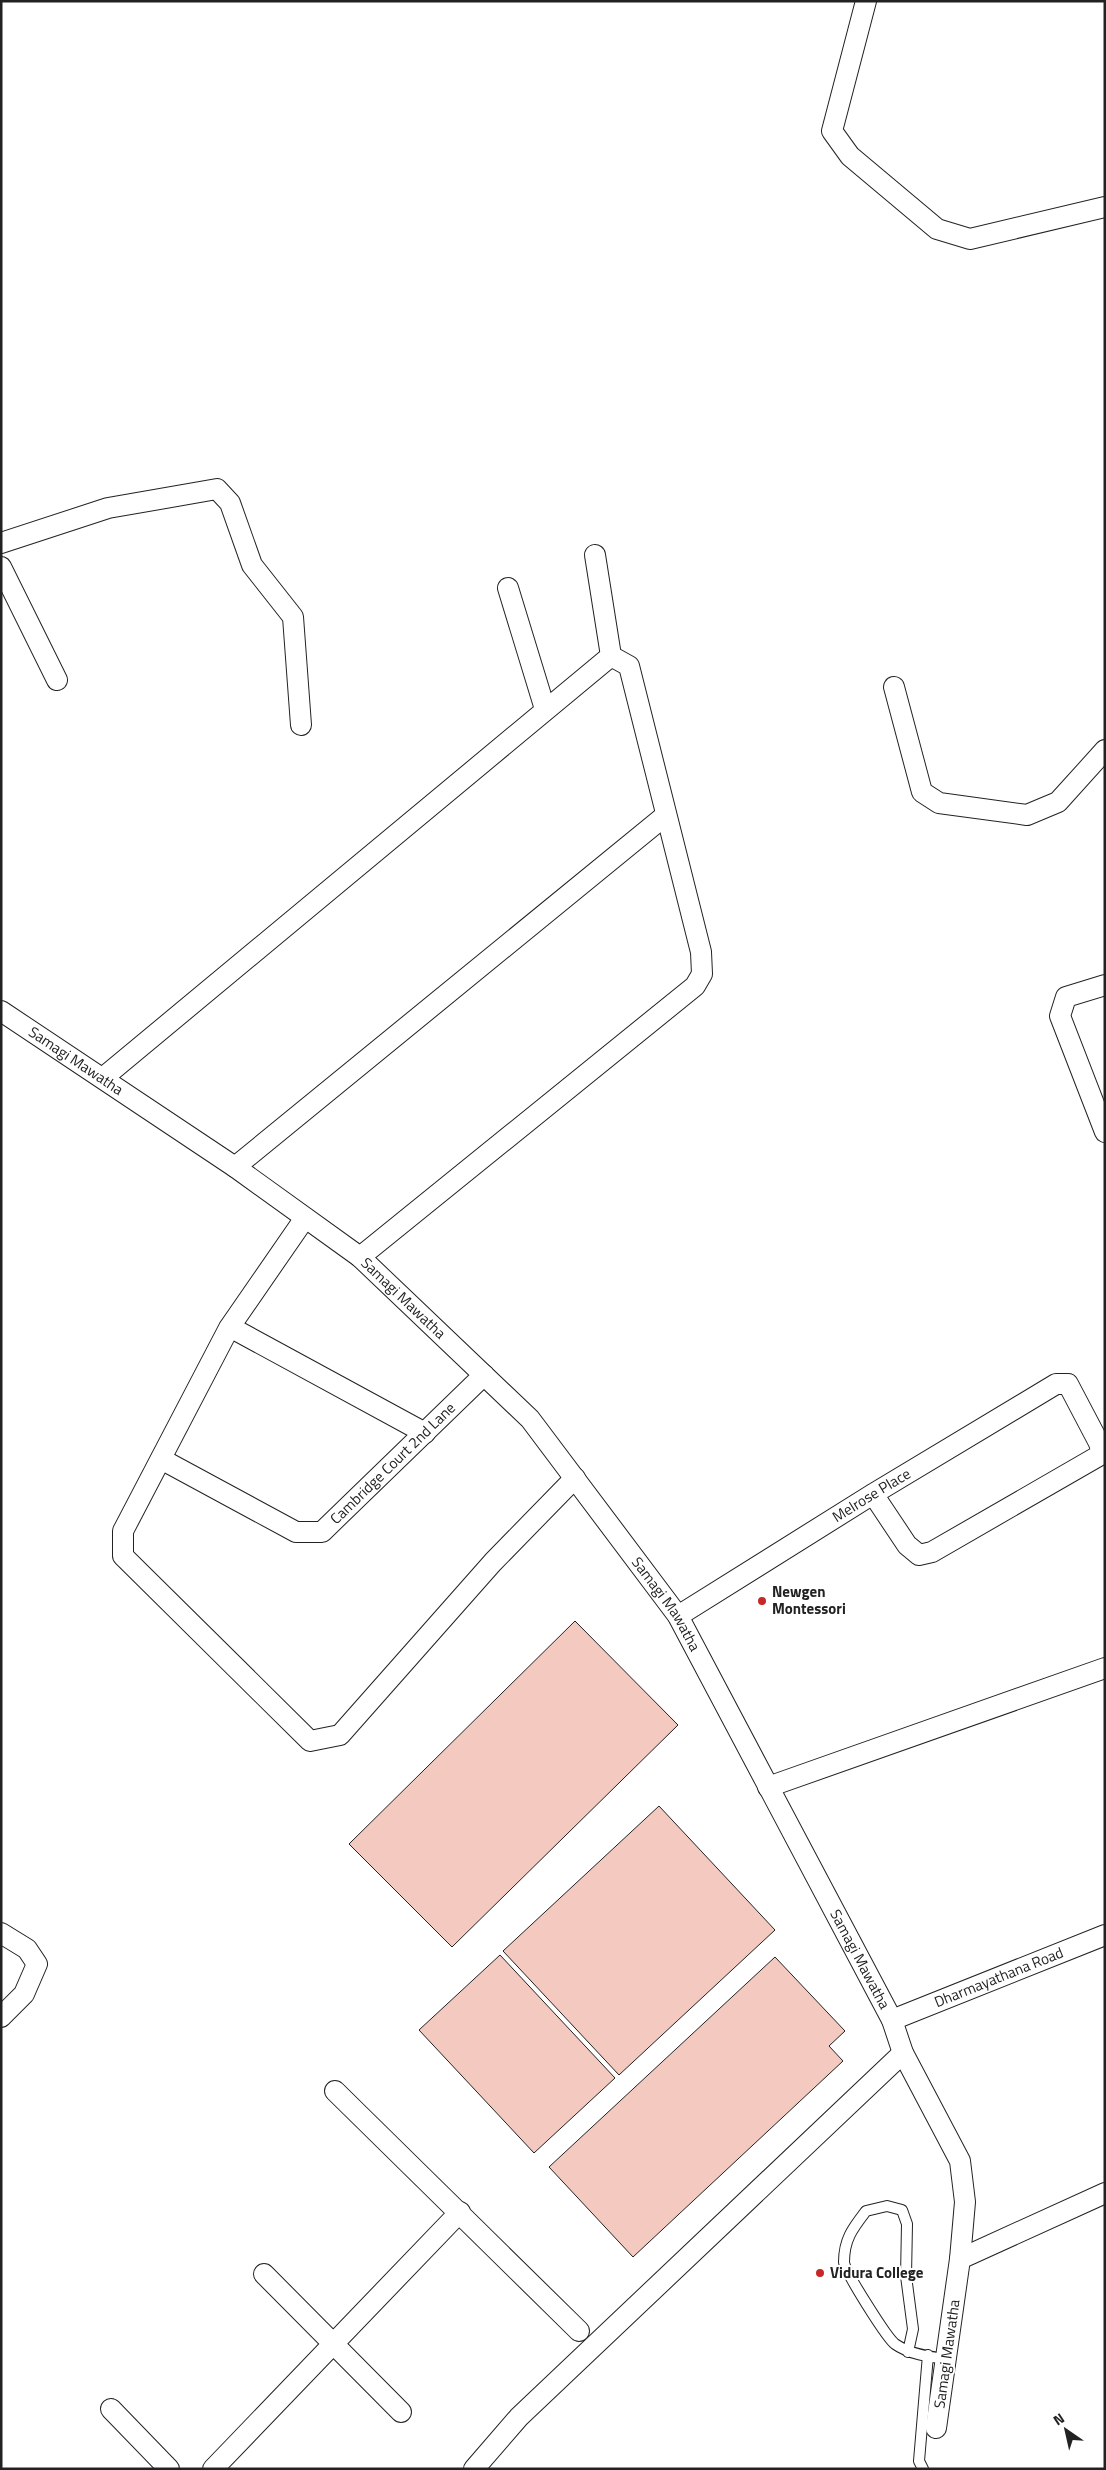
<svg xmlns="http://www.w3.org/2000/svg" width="1106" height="2470" font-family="'Titillium Web',sans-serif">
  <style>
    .building { fill: #f3c9c0; stroke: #222 }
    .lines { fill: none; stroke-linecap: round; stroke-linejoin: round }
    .service-casing { stroke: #222; stroke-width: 12 }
    .minor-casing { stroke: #222; stroke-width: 22 }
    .service { stroke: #fff; stroke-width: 10 }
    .minor { stroke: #fff; stroke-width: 20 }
    .poi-dot { fill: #c62828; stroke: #fff; stroke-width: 2 }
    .labels { text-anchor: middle; stroke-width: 4; stroke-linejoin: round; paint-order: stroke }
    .street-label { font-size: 15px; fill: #222; stroke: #fff }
    .poi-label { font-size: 15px; font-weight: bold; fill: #222; stroke: #fff; text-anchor: start }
  </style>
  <rect width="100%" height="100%" fill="#fff"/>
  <path class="building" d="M575,1621L678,1725L452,1947L349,1844Z
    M659,1806L775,1930L619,2075L503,1951Z
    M500,1955L615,2078L534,2153L419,2030Z
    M775,1957L845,2031L829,2046L843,2061L633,2257L549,2167Z"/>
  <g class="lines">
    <defs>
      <path id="service" d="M908,2352L913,2329L906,2276L907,2224L902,2210L887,2206L866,2211C853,2228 844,2239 844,2262C845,2272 887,2338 895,2344C909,2354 929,2357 946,2359
        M923,2469L919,2461L928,2355"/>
      <g id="minor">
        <path d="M866,1L832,131L850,156L937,229L970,239L1105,207"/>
        <path d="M1,543L108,508L217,489L230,503L252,565L293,617L301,725"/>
        <path d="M595,555L611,656"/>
        <path d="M1,567L57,680"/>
        <path d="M508,588L545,709"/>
        <path d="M894,687L922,792L939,803L1027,815L1058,802L1105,750"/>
        <path d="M1105,985L1066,997L1060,1016L1105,1132"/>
        <path id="s1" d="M1,1011L235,1167L360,1257L530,1419L678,1616L892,2020L903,2053L960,2161L965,2202L960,2259L936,2428"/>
        <path d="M104,1077L611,656"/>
        <path d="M235,1167L666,815"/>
        <path d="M305,1218L229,1328L123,1531V1556L310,1741L340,1735L493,1562L575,1478"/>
        <path d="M360,1257L695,986L702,974L701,952L629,666L611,656"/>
        <path d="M230,1327L425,1433"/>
        <path id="s2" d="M161,1459L296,1532H322L484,1375"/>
        <path id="s3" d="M678,1616L873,1494L1056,1384H1068L1099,1443L1102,1454L932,1552L919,1555L907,1545L873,1494"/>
        <path d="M768,1787L1105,1668"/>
        <path d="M1,1933L27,1949L37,1964L24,1994L1,2017"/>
        <path id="s4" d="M892,2020L1105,1935"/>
        <path d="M335,2091L579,2331"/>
        <path d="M960,2259L1105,2193"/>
        <path d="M264,2274L401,2412"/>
        <path d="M111,2409L169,2469"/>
        <path d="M213,2469L460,2212"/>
        <path d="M474,2469L519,2417L903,2053"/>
      </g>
    </defs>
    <use href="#service" class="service-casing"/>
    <use href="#minor" class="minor-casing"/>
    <use href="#service" class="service"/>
    <use href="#minor" class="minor"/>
  </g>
  <g class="poi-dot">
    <circle cx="762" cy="1601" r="5"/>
    <circle cx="820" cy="2273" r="5"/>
  </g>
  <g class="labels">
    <g class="street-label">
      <text dy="5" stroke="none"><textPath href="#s1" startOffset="90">Samagi Mawatha</textPath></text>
      <text dy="5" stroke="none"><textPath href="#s1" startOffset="495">Samagi Mawatha</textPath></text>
      <text dy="5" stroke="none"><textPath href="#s2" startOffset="278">Cambridge Court 2nd Lane</textPath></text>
      <text dy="5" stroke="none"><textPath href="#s3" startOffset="228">Melrose Place</textPath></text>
      <text dy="5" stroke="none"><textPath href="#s1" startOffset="900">Samagi Mawatha</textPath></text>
      <text dy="5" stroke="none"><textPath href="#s1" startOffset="1305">Samagi Mawatha</textPath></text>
      <text dy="5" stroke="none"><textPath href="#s4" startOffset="115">Dharmayathana Road</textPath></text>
      <text transform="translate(947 2354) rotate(-82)" y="5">Samagi Mawatha</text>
    </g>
    <g class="poi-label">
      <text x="772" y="1597">Newgen<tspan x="772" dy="17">Montessori</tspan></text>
      <text x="830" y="2278">Vidura College</text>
    </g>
  </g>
  <rect width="1106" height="2470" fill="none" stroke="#222222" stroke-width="5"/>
  <g transform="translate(1066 2430) rotate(326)" stroke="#ffffff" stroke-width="4" paint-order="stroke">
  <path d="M0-4L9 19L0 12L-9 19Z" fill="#222222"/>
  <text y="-8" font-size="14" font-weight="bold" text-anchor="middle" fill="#222222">N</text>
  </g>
</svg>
